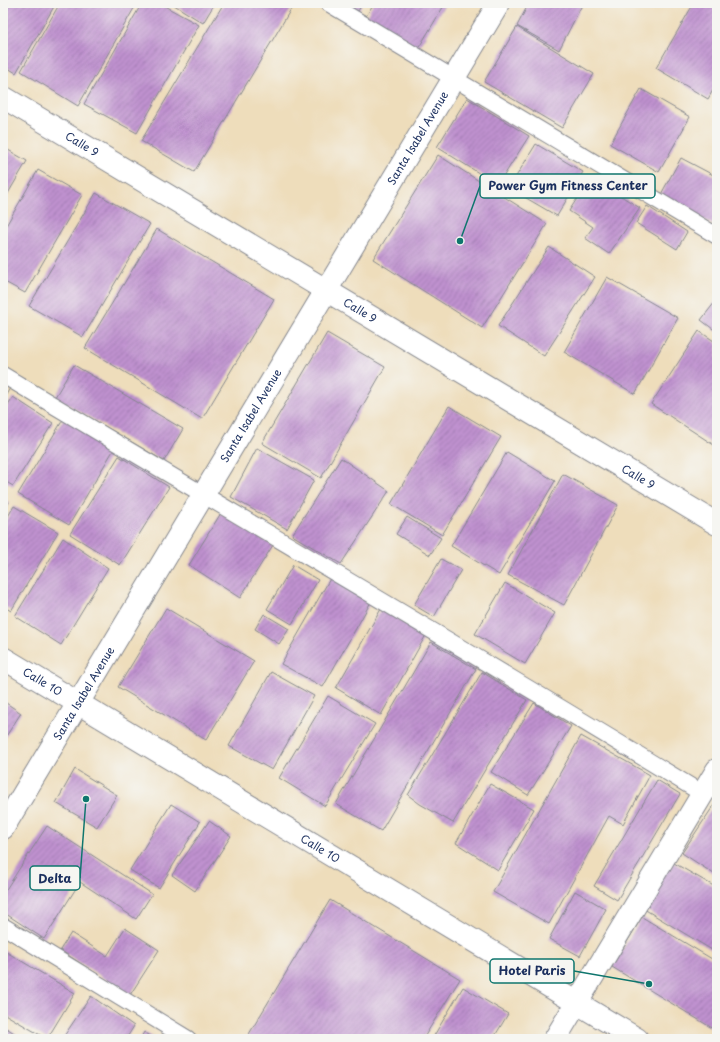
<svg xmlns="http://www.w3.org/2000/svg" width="720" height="1042" font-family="'Playpen Sans',sans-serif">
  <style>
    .building { fill: url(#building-hatch) }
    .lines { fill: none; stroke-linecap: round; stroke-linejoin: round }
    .lane-casing { stroke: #84868c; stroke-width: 18 }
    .street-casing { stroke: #84868c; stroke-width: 24 }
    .lane { stroke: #fff; stroke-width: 16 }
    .street { stroke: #fff; stroke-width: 22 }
    .labels { text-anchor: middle; stroke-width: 3; stroke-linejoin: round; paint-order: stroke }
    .street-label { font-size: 11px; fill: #1b2f5e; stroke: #f6f6f2 }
    .leader { fill: none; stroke: #0f766e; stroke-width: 1.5 }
    .callout-dot { fill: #0f766e; stroke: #f6f6f2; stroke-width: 1.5 }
    .callout { fill: #f6f6f2; stroke: #0f766e; stroke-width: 1.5 }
    .callout-label { font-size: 12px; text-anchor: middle; font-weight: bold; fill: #1b2f5e }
  </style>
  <defs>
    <pattern id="building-hatch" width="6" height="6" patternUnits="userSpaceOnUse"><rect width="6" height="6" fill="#bf91cf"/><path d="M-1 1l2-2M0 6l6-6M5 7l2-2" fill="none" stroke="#9a77ab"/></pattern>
  </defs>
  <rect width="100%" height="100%" fill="#f6f6f2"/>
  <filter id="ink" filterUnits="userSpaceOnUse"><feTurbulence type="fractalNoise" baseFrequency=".025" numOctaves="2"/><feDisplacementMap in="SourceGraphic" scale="8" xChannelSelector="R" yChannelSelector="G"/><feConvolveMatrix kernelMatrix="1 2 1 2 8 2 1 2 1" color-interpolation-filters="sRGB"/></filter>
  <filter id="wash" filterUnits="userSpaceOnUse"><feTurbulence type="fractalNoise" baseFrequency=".012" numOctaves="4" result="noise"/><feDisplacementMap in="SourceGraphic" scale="16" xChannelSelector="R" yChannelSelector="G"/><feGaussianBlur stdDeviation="0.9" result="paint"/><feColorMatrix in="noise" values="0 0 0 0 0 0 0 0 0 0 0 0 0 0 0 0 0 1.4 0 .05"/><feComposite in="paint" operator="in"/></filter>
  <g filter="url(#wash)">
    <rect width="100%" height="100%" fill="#edb"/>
    <g id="blocks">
      <path class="building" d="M3,3H56L16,73L3,65Z
        M60,3H137L78,106L21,71Z
        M142,3H159L199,25L137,133L84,104Z
        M171,3H215L203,23Z
        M224,3L294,4L194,172L141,141Z
        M344,3H363L358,11Z
        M374,3H443L445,4L418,49L365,18Z
        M529,3H583L559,50L517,26Z
        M694,3H707L717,9V83L708,99L656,68Z
        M517,27L594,74L562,128L484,82Z
        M641,89L690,117L659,172L610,144Z
        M467,98L529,136L498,185L437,147Z
        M536,144L583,172L557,216L509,188Z
        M3,147L27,161L3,202Z
        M438,155L547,224L482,328L373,259Z
        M681,158L717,177V219L713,225L660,196Z
        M38,170L82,195L25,293L3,281V231Z
        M591,177L640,208L609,254L585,238L593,227L569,211Z
        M96,193L150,224L83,337L29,306Z
        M647,206L687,232L677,249L636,223Z
        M157,229L274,299L202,419L85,348Z
        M549,247L595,277L544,356L498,326Z
        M607,277L678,318L635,394L564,352Z
        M715,302L717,303V332L701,320Z
        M699,331L717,343V447L651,404Z
        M327,333L385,367L321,478L262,443Z
        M74,365L183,429L164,461L55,397Z
        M3,383L10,388L3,400Z
        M13,397L53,423L13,486L3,480V412Z
        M449,406L501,437L442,535L391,504Z
        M64,418L114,449L69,525L18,494Z
        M257,448L314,480L287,529L231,497Z
        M507,452L555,481L499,575L451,546Z
        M119,456L169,487L120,565L70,534Z
        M341,458L389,491L341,564L292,535Z
        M563,474L618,505L564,605L508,575Z
        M3,499L9,502L3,513Z
        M14,506L58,532L11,611L3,606V525Z
        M221,513L273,545L240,598L189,565Z
        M407,517L441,538L430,555L396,534Z
        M63,538L108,568L61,645L15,616Z
        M441,559L461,570L434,617L414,605Z
        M293,565L318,580L292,624L267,609Z
        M331,577L372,600L323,687L281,664Z
        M505,583L555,613L525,664L475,634Z
        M166,608L254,661L206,740L118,687Z
        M381,609L426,635L381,715L336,688Z
        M264,614L289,629L279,644L255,629Z
        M431,642L476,669L381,831L336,804Z
        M271,672L314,696L272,770L229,746Z
        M482,672L527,700L453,823L420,804L408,795Z
        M328,696L375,724L325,806L279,778Z
        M3,701L21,713L3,741Z
        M534,703L571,726L528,795L491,772Z
        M581,736L650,775L623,824L609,816L549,924L493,892Z
        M75,769L117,795L97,827L56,803Z
        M657,780L680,794L617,900L594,886Z
        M490,784L534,809L498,870L456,843Z
        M171,804L200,822L159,888L130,870Z
        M714,805L717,807V876L682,853Z
        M209,821L231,836L195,891L172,875Z
        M47,826L152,894L136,919L80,882L44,939L3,912V894Z
        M667,859L717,888V953L639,906Z
        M575,891L606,909L580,956L549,939Z
        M330,900L460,979L423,1039H246Z
        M642,917L717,962V1031L612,967Z
        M125,928L159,950L130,995L60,950L71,933L107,956Z
        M3,950L75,993L47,1039L3,1013Z
        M463,987L508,1014L493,1039H432Z
        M91,996L134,1026L126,1039H62Z
        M3,1026L24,1039H3Z
        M144,1032L156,1039H140Z
        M570,1035L577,1039H568Z"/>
    </g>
  </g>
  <g filter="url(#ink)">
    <use href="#blocks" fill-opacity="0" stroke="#84868c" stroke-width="1"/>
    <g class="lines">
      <defs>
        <path id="lane" d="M328,3L717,236
          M3,375C236,515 471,652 703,794
          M3,926L188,1039"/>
        <g id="street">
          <path id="s1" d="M3,97L717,524"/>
          <path id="s2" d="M3,658L637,1039"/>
          <path id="s3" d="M3,828L499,3"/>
          <path d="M555,1039L717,770"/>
        </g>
      </defs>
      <use href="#lane" class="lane-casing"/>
      <use href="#street" class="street-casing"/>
      <use href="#lane" class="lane"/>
      <use href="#street" class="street"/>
    </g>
  </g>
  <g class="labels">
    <g class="street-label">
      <text dy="4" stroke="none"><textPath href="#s3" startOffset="805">Santa Isabel Avenue</textPath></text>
      <text dy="4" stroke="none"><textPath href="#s1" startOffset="92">Calle 9</textPath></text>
      <text dy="4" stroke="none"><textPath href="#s1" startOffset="416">Calle 9</textPath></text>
      <text dy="4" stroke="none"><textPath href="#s3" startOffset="481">Santa Isabel Avenue</textPath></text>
      <text dy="4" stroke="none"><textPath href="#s1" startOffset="740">Calle 9</textPath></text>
      <text dy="4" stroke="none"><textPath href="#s2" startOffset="46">Calle 10</textPath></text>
      <text dy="4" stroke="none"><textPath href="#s3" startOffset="157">Santa Isabel Avenue</textPath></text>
      <text dy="4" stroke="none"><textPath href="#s2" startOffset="370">Calle 10</textPath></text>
    </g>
  </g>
  <path class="leader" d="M460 241L480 186M86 799L80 878M649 984L574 971"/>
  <g class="callout-dot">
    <circle cx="460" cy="241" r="4"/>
    <circle cx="86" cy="799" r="4"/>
    <circle cx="649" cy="984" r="4"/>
  </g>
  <g class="callout">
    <rect x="480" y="174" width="175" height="24" rx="4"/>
    <rect x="30" y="866" width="50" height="24" rx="4"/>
    <rect x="490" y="959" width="84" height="24" rx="4"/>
  </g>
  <g class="callout-label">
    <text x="568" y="190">Power Gym Fitness Center</text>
    <text x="55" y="883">Delta</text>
    <text x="532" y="975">Hotel Paris</text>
  </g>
  <rect width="720" height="1042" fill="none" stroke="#f6f6f2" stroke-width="16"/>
</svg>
